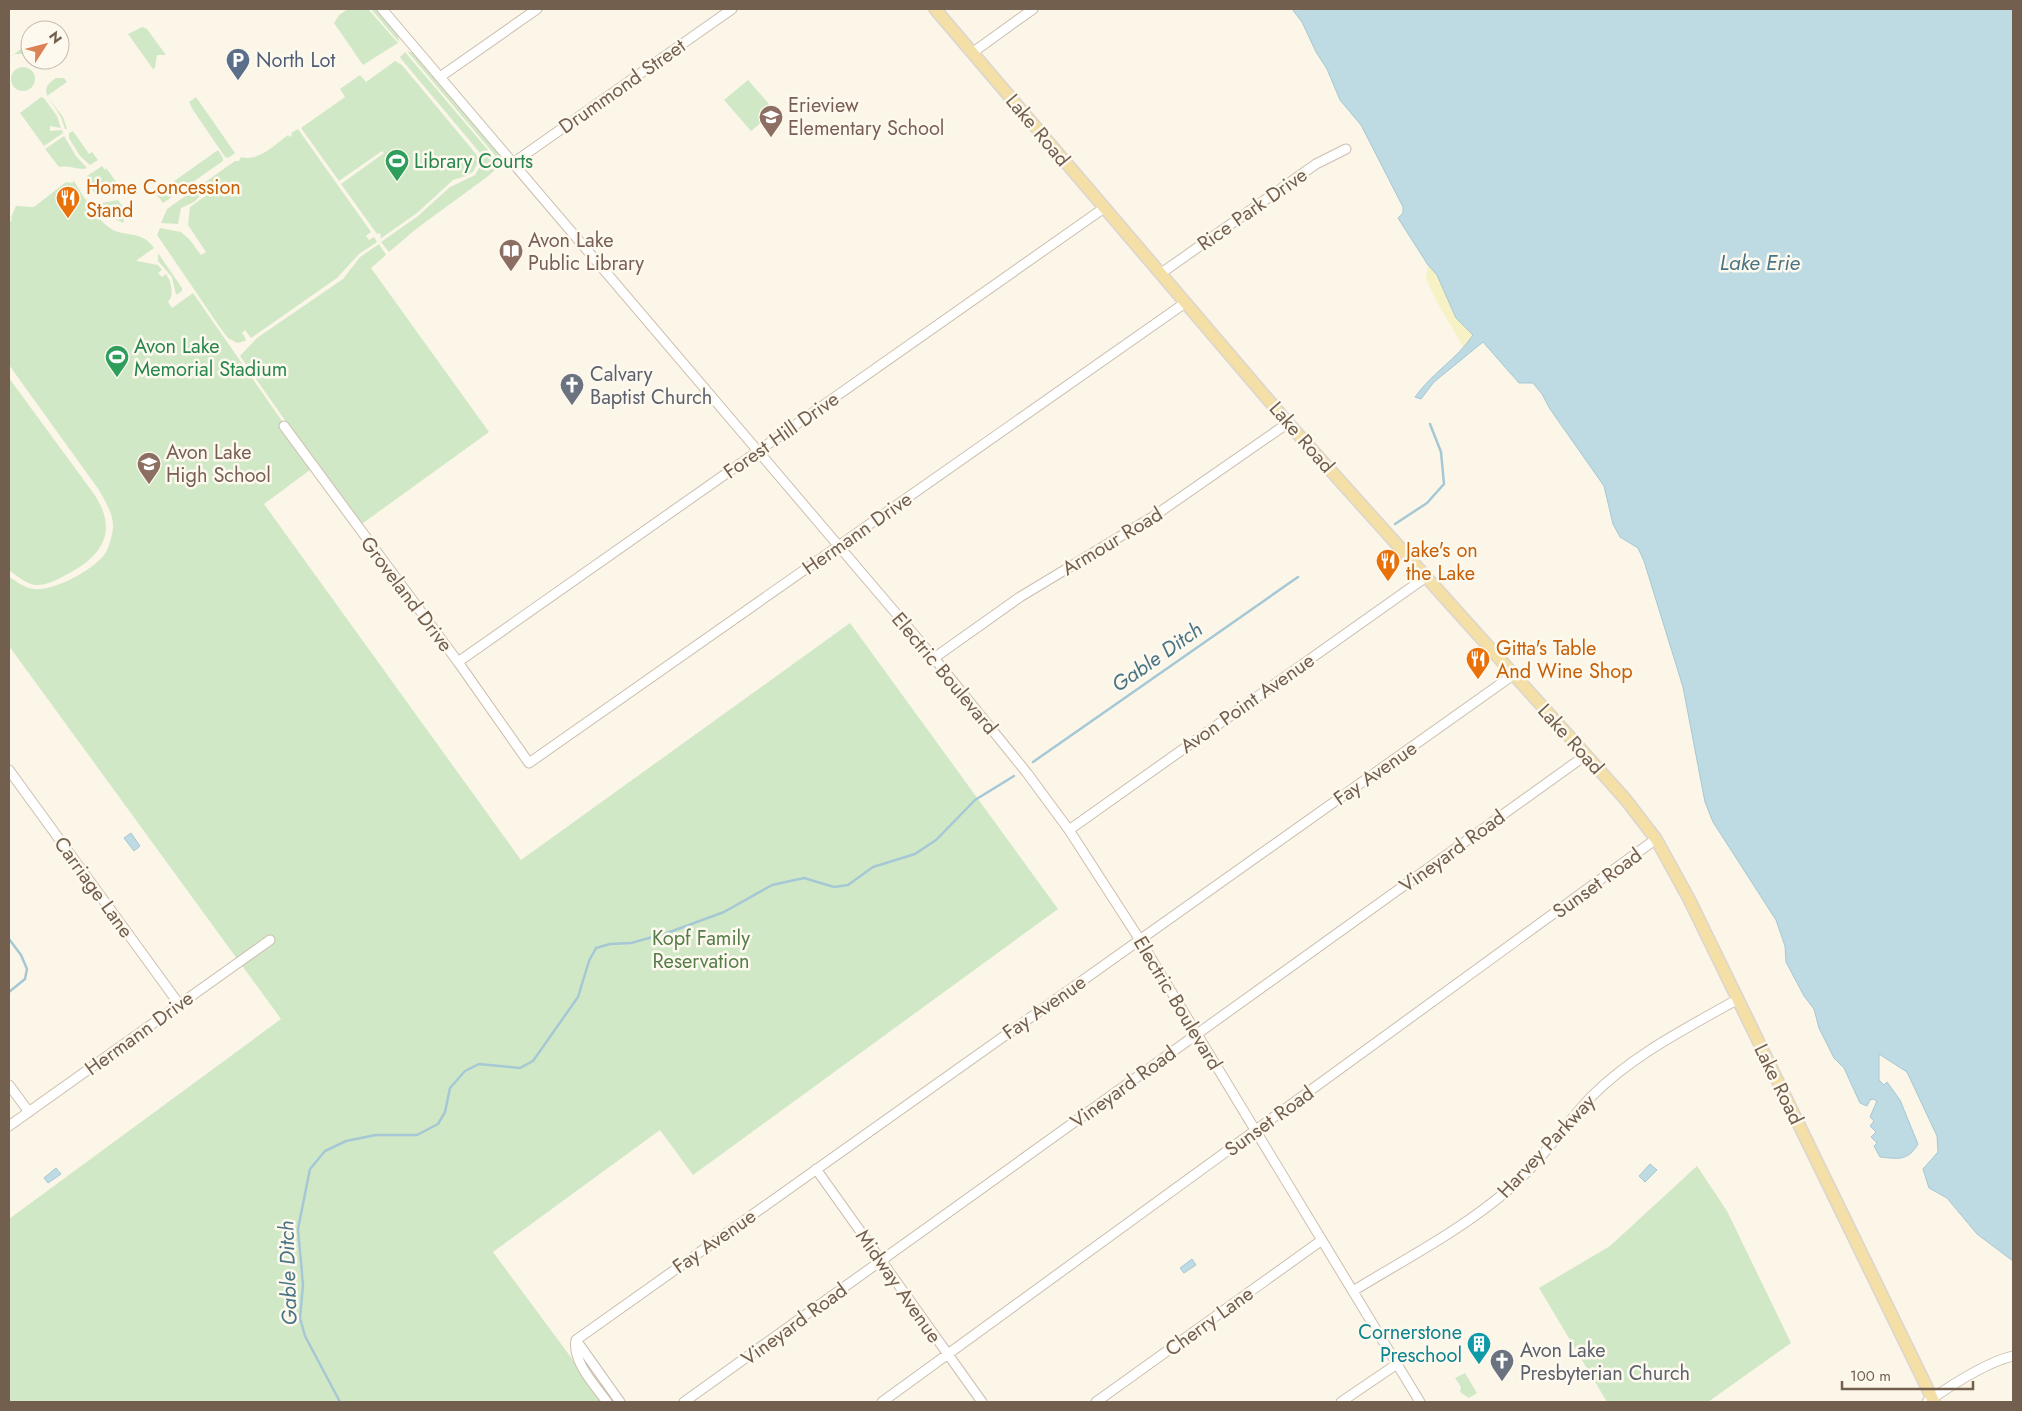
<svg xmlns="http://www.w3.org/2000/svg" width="2022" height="1411" font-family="Jost,sans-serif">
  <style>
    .green { fill: #d1e8c7 }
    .sand { fill: #f7f2c6 }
    .water { fill: #bedae3; stroke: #a5c8d4 }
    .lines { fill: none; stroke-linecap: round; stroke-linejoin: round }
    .stream { stroke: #a5c8d4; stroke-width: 2.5 }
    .minor-casing { stroke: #ccbeaf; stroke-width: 11 }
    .major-casing { stroke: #dbd5d1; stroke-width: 14 }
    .minor { stroke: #fff; stroke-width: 9 }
    .major { stroke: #f4dfa6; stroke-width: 11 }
    .labels { text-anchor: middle; stroke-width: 5; stroke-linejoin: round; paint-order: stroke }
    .service-label { font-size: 20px; fill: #4e5e75; stroke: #fef9ee; text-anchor: start }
    .street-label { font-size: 20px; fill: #735f4e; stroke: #fef9ee }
    .education-label { font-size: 20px; fill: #785e54; stroke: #fef9ee; text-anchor: start }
    .leisure-label { font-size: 20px; fill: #27864d; stroke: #fef9ee; text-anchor: start }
    .food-label { font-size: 20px; fill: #c56008; stroke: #fef9ee; text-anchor: start }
    .worship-label { font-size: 20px; fill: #5b616d; stroke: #fef9ee; text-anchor: start }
    .park-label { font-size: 20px; fill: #547d4a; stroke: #fef9ee }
    .culture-label { font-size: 20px; fill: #0d838f; stroke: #fef9ee; text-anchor: end }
    .water-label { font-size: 21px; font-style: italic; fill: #497485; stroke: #fef9ee }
  </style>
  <rect width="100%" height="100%" fill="#fbf6e8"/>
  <path class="green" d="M348,9H368L398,43L363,65L334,23L339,15Z
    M371,9H376L398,35L399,42Z
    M142,27L147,29L166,55H157L155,68L153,69L128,34Z
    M30,42V54H15L9,58Z
    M407,51L414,53L499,154V160Z
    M405,52L499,163L497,168L487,177L416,229L389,252L381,242L418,216L450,187L475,175L482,163L480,153L402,60L400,57Z
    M395,61L402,65L476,154L479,161L473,172L466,176L453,180L417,213L380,239L381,235L379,233L377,234L341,184L384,153L382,151L339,181L301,128L345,97L340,89L360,75L366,82Z
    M11 79a12 12 0 1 1 24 0a12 12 0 1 1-24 0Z
    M56,78H64L67,82L47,96L63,117L67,129H65C63,124 62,118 59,114C51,99 36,91 56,78Z
    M748,80L775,111L751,131L724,100Z
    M41,97L44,98L57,116L61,128L50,126V131L62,130L63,133L44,146L20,113Z
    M196,97L235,153L228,158L225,157L193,110L189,102Z
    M298,129L371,232L366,236L369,240L374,237L377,242L359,254L337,278L251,338L245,330L242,333L246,339L245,341L237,343L228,338L221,329L157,235L160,228L181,232L189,239L201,255L206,252L188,225L190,207L214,190L211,185L201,192V195L194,202L181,208L178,224L161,223L167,209L235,161H239L241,157C259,162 274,145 288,135L290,137L292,135L291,133Z
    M73,131L89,154L92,152L98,160L90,165L80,156L69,138V133Z
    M64,136L76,156L87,168C79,171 71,165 59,167L45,149Z
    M218,150L223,158V161L163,203L156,194Z
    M102,166L105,170L106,168L123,191C114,197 105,196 95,194L89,184L87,176Z
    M74,181C84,196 94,217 110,228C125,238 141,229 154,248L137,260V261L158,265L162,270L158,273L162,277L166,274C171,281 175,295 168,302L172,308L193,293L314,467L264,504L521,860L850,623L1058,909L693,1175L660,1130L493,1252L604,1402H9V1219L281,1019L9,646V577C15,580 22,586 29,588C49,595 96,569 106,552C110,545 113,533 113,526C113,513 105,501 99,490L9,365V224L12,219L11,217L16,206L34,207L66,182L72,183Z
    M118,200L126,211L123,223L115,219L102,203Z
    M379,244L386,255L371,268L489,432L359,526L240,356L257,338L343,279L360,257Z
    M158,253L182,288V291L176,295L172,277L158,261Z
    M9,378L94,494C118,530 104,555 68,574C58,579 47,586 35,585C27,584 15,575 9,570Z
    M1697,1166L1727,1211L1791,1343L1708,1402H1607L1539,1288L1610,1246Z
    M1465,1373L1477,1393L1469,1398L1460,1392L1461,1387L1455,1378Z"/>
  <path class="sand" d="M1428,265L1437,275L1456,318L1473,335L1464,348L1439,306L1426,279Z"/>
  <path class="water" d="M1292,9H2013V1261L1977,1234L1947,1198L1929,1188L1923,1169L1938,1152L1937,1136L1907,1072L1879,1054V1080L1884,1085L1887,1082L1900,1100L1918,1144C1908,1161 1899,1159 1880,1157L1874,1146L1877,1143L1871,1137L1876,1132L1870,1126L1874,1121L1870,1117L1877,1101L1873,1099L1870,1100L1867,1106L1860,1103L1844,1068L1834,1058L1819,1028L1814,1009L1804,996L1786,962L1785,946L1776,920L1713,822L1705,802L1683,687L1644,561L1638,548L1620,537L1613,524L1604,486L1550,409L1542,394L1533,383H1519L1483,342L1434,382L1421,399L1415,397C1431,374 1457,359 1473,335L1456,318L1437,275L1428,265L1398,218L1403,213V207L1361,125L1340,100L1327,69L1316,52L1302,22Z
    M131,833L140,846L134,851L124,838Z
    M1650,1164L1657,1170L1645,1182L1639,1176Z
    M56,1168L61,1174L48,1183L44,1178Z
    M1192,1259L1196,1265L1184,1273L1180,1268Z"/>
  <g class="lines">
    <path class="stream" d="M1395,524L1427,503L1444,484L1441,452L1430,424
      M1033,762L1298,577
      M9,939L21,955L27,969L25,979L9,992
      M340,1402L305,1336L300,1318L303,1285L298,1229L310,1169L325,1151L346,1141L376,1135H417L438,1124L445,1112L450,1088L465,1071L479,1064L520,1068L533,1061L578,997L589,961L596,948L610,944L631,943L667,933L724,912L772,885L804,878L834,887L848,885L873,867L915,854L936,840L975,800L1014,776"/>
    <defs>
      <path id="minor" d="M382,9L934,658L1027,773L1069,830L1140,940L1420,1402
        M972,53L1033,9
        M440,77L537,9
        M513,163L732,9
        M1160,274L1316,164L1346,149
        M284,426L458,662L529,763L1185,303
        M934,658L1020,597L1154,516L1288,423
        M458,662L1104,208
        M9,770L179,1004
        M1069,830L1426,577
        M9,1085L29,1112
        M9,1126L270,940
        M816,1169L982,1402
        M1353,1291C1405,1259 1462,1230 1509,1189C1541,1162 1563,1126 1592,1096C1634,1054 1687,1028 1738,999
        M576,1340L1513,675
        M576,1340L620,1402
        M576,1340C572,1362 595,1385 607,1402
        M684,1402L1586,755
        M882,1402L1656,839
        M1096,1402L1322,1240
        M1341,1402L1397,1364
        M1927,1402C1950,1386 1986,1362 2013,1356"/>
      <path id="major" d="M935,9L1288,423L1586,755L1626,800L1656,839L1689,899L1934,1402"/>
    </defs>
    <use href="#minor" class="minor-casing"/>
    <use href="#major" class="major-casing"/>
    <use href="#minor" class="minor"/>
    <use href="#major" class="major"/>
  </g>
  <defs>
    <symbol id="parking-pin" viewBox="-11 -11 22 30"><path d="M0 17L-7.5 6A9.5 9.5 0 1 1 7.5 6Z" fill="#5c6f8a" stroke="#fef9ee"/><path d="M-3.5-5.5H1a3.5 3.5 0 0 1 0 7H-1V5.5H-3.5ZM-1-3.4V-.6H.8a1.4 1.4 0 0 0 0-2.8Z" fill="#fff"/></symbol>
    <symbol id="school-pin" viewBox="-11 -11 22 30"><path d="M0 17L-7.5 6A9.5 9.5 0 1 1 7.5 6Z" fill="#8d6e63" stroke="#fef9ee"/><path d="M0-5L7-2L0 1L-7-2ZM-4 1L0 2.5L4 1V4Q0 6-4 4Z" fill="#fff"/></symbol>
    <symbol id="stadium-pin" viewBox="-11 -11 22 30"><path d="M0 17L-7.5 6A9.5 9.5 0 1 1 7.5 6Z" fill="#2e9e5b" stroke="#fef9ee"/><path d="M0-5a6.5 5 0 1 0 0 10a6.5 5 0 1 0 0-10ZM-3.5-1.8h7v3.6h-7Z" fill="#fff"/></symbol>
    <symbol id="restaurant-pin" viewBox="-11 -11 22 30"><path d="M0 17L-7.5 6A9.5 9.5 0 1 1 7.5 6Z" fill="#e8710a" stroke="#fef9ee"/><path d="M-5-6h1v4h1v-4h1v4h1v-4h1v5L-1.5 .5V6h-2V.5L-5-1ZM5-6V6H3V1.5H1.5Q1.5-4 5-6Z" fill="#fff"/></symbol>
    <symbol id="library-pin" viewBox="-11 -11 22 30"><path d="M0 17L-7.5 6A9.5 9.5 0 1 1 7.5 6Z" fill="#8d6e63" stroke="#fef9ee"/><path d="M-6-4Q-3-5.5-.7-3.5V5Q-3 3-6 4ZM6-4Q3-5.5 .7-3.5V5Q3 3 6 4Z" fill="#fff"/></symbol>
    <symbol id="church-pin" viewBox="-11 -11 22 30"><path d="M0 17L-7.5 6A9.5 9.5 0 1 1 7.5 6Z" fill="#6b7280" stroke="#fef9ee"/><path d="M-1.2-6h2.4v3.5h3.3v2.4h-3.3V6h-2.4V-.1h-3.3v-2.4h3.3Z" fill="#fff"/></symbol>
    <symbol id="building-pin" viewBox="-11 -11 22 30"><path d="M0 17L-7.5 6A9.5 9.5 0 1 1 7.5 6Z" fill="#0f9aa8" stroke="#fef9ee"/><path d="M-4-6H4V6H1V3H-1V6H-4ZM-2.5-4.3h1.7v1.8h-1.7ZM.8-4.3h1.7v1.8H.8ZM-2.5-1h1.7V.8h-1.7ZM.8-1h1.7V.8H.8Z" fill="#fff"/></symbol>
  </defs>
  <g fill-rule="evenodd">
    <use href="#parking-pin" x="224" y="46" width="28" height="38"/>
    <use href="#school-pin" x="757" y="103" width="28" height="38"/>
    <use href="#stadium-pin" x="383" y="147" width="28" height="38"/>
    <use href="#restaurant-pin" x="54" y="184" width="28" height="38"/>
    <use href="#library-pin" x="497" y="237" width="28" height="38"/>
    <use href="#stadium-pin" x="103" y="343" width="28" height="38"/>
    <use href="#church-pin" x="558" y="371" width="28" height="38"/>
    <use href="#school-pin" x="135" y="450" width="28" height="38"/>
    <use href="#restaurant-pin" x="1374" y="547" width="28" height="38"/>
    <use href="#restaurant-pin" x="1464" y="645" width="28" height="38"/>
    <use href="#building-pin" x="1465" y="1330" width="28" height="38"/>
    <use href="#church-pin" x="1488" y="1347" width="28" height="38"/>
  </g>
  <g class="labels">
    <g class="service-label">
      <text x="256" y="67">North Lot</text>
    </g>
    <g class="street-label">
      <text transform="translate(622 86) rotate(-35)" y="7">Drummond Street</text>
      <text transform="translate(1038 130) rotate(50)" y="7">Lake Road</text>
      <text transform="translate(1252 209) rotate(-35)" y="7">Rice Park Drive</text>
      <text transform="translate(781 435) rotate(-35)" y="7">Forest Hill Drive</text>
      <text transform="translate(1302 437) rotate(49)" y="7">Lake Road</text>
      <text transform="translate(857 533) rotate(-35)" y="7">Hermann Drive</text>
      <text transform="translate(1112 541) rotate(-31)" y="7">Armour Road</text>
      <text transform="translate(407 594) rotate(53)" y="7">Groveland Drive</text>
      <text transform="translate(945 673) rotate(50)" y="7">Electric Boulevard</text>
      <text transform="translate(1247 703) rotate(-35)" y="7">Avon Point Avenue</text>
      <text transform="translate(1571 739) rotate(48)" y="7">Lake Road</text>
      <text transform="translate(1375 773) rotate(-35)" y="7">Fay Avenue</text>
      <text transform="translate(1452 851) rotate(-36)" y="7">Vineyard Road</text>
      <text transform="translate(1597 883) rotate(-36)" y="7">Sunset Road</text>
      <text transform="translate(94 887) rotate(54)" y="7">Carriage Lane</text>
      <text transform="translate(1178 1003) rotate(59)" y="7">Electric Boulevard</text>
      <text transform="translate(1044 1007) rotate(-35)" y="7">Fay Avenue</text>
      <text transform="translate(139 1033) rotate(-36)" y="7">Hermann Drive</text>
      <text transform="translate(1779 1084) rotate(64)" y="7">Lake Road</text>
      <text transform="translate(1123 1087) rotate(-36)" y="7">Vineyard Road</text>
      <text transform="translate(1269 1121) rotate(-36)" y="7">Sunset Road</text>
      <text transform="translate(1546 1146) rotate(-47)" y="7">Harvey Parkway</text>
      <text transform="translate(714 1241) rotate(-35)" y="7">Fay Avenue</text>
      <text transform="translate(899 1286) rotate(55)" y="7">Midway Avenue</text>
      <text transform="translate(1209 1321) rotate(-36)" y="7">Cherry Lane</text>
      <text transform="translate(794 1324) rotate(-36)" y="7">Vineyard Road</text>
    </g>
    <g class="education-label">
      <text x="788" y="112">Erieview<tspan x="788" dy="23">Elementary School</tspan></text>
      <text x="528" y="247">Avon Lake<tspan x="528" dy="23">Public Library</tspan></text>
      <text x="166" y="459">Avon Lake<tspan x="166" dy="23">High School</tspan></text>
    </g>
    <g class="leisure-label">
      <text x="414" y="168">Library Courts</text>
      <text x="134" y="353">Avon Lake<tspan x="134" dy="23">Memorial Stadium</tspan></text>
    </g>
    <g class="food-label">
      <text x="86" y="194">Home Concession<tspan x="86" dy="23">Stand</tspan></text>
      <text x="1406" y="557">Jake's on<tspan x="1406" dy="23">the Lake</tspan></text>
      <text x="1496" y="655">Gitta's Table<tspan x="1496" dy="23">And Wine Shop</tspan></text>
    </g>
    <g class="worship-label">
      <text x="590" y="381">Calvary<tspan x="590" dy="23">Baptist Church</tspan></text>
      <text x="1520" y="1357">Avon Lake<tspan x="1520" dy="23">Presbyterian Church</tspan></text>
    </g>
    <g class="park-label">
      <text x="701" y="945">Kopf Family<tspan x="701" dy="23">Reservation</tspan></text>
    </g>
    <g class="culture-label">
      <text x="1462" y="1339">Cornerstone<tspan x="1462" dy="23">Preschool</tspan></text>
    </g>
    <g class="water-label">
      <text x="1760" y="270">Lake Erie</text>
      <text transform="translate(1157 657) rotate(-35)" y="7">Gable Ditch</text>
      <text transform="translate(288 1273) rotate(-92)" y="7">Gable Ditch</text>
    </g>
  </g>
  <rect width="2022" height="1411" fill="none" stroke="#735f4e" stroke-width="20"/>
  <g transform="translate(45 45) rotate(54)"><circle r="24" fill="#fef9ee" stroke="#c6bbae"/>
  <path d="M0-4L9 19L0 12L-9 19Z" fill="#db8357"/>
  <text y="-8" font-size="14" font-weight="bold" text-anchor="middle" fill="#735f4e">N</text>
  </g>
  <path d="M1842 1381v8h131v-8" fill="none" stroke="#735f4e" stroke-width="2.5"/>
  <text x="1850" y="1381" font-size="15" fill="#735f4e" stroke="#fef9ee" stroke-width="4" paint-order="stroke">100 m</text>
</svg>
